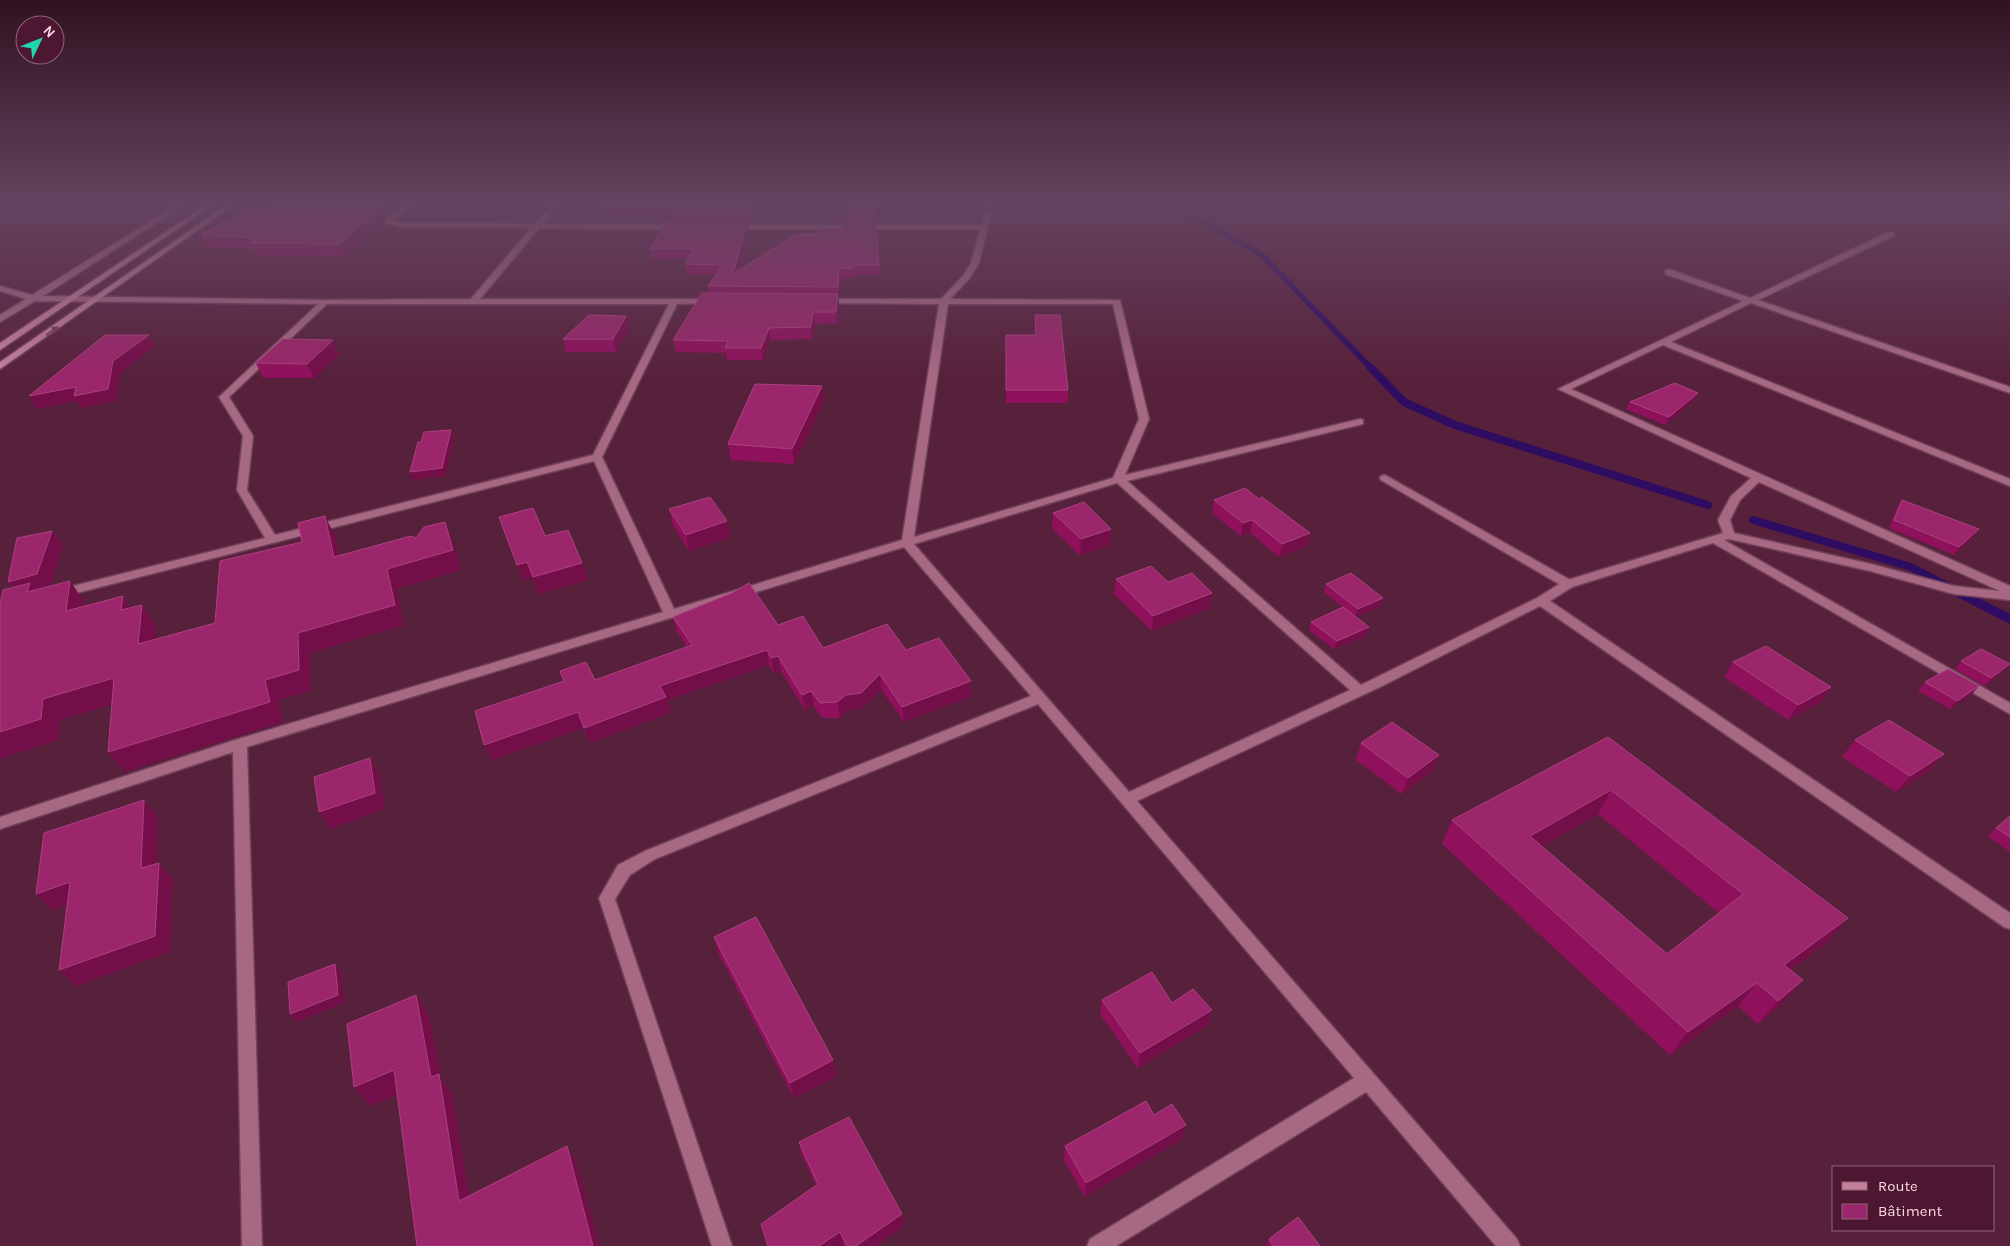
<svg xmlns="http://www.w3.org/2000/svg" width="2010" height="1246" viewBox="0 0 2010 1246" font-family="Karla,sans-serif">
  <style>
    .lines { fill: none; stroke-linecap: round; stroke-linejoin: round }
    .stream-far2 { stroke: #2e0c61; stroke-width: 5.5 }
    .stream-far1 { stroke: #2e0c61; stroke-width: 8 }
    .stream { stroke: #2e0c61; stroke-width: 9 }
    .service-casing { stroke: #714059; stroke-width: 3 }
    .minor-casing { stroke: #714059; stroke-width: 3 }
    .primary-casing { stroke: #714059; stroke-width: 3 }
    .service { fill: #a76883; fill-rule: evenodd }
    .minor { fill: #a76883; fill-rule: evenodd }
    .primary { fill: #c67f9d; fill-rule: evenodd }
    .wall { fill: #8f115c; fill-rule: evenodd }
    .shaded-wall { fill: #740e49 }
    .building { fill: #9b266b; stroke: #aa427e; fill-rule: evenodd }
    .oneway { fill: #773b57 }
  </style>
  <rect width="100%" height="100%" fill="#58213b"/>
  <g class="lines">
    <path class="stream-far2" d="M 1167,202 L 1262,255 L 1371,368"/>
    <g class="stream-far1">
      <path d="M 1370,367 L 1404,402 L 1455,425 L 1708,505"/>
      <path d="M 1753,520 L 1911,567 L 1947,586"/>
    </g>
    <path class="stream" d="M 1944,585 L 2010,619"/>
    <defs>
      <path id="service" d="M 1385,475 L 1572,581 L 1574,584 L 1568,588 L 1564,587 L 1381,480 L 1380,478 L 1381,476 Z"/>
      <path id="minor" d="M 181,202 L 189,202 L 43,296 L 325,300 L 471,299 L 531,228 L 399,227 L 386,223 L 386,219 L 408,202 L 415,202 L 394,220 L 400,223 L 535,224 L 553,202 L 560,202 L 543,224 L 682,225 L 683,227 L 679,229 L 539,228 L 480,299 L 713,299 L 717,301 L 713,303 L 677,304 L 602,457 L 674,609 L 902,540 L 939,304 L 821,303 L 817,301 L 821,299 L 941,299 L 963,276 L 971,263 L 980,229 L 732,229 L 728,227 L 729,225 L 981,225 L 988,202 L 994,202 L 979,263 L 969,279 L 950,299 L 1120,300 L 1149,419 L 1125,475 L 1360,419 L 1363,420 L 1363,424 L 1127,481 L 1361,685 L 1537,598 L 1564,581 L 1723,533 L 1718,520 L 1731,496 L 1751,478 L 1558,389 L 1743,301 L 1665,274 L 1665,270 L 1671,270 L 1750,298 L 1888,232 L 1894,232 L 1894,236 L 1758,300 L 2010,387 L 2010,393 L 1751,303 L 1671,342 L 2010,479 L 2010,486 L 1663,345 L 1571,389 L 2010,586 L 2010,600 L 1954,594 L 1870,571 L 1729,539 L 1724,540 L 2010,703 L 2010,714 L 1713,543 L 1572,587 L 1550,601 L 2010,913 L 2010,929 L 2004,927 L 1540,606 L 1380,687 L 1137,801 L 1517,1239 L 1520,1246 L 1496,1246 L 1366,1092 L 1116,1246 L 1087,1246 L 1090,1239 L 1354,1078 L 1038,704 L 655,859 L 630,875 L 615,899 L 732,1246 L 712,1246 L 599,898 L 618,865 L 645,851 L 1031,696 L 904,547 L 247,747 L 262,1246 L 242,1246 L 233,752 L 0,829 L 0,817 L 235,740 L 663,612 L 594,461 L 61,597 L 57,596 L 55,593 L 57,590 L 265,538 L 237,490 L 243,436 L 219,397 L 318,304 L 35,301 L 0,322 L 0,315 L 26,299 L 0,291 L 0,286 L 32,295 ZM 327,304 L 669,304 L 593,455 L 275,535 L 247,490 L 253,436 L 229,397 ZM 948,304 L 1113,304 L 1139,419 L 1113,478 L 914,537 ZM 1759,482 L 2000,591 L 1954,586 L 1871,564 L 1734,533 L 1730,520 L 1740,500 ZM 1117,483 L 1350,690 L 1129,792 L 914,544 Z"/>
      <g id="primary">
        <path d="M 210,202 L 217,202 L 0,350 L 0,343 Z"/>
        <path d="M 231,202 L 238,202 L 0,369 L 0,362 Z"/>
      </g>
    </defs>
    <use href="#service" class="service-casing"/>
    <use href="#minor" class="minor-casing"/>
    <use href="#primary" class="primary-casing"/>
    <use href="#service" class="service"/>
    <use href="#minor" class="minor"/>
    <use href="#primary" class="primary"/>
  </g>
  <g class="wall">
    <path d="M 280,202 L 403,202 L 345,256 L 256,255 L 253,249 L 207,247 L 201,235 L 267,211 Z"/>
    <path d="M 599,202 L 756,202 L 756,205 L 751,223 L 748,223 L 749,231 L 739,271 L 819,234 L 842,229 L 847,221 L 847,217 L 852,202 L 878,202 L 873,223 L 871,223 L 871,225 L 876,225 L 880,275 L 854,275 L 854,278 L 840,279 L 839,297 L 838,297 L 839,305 L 838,323 L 815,324 L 812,339 L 770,340 L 763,360 L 727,360 L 726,353 L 676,352 L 673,340 L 709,293 L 708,286 L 716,275 L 687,274 L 685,264 L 688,259 L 652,259 L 650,249 L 673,221 L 671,213 L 601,213 L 598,203 Z"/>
    <path d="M 1035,315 L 1068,390 L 1068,403 L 1006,403 L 1006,335 L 1035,335 Z"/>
    <path d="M 626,316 L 629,329 L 616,352 L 566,352 L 563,339 Z"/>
    <path d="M 339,354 L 314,378 L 263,378 L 256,363 Z"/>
    <path d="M 1698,393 L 1694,400 L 1665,425 L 1626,409 L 1630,402 Z"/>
    <path d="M 824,401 L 794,464 L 731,460 L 728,444 Z"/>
    <path d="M 1259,499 L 1310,533 L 1307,546 L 1279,557 L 1250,533 L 1241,536 L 1212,513 L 1214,500 Z"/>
    <path d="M 1902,500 L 1973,537 L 1954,555 L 1889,528 L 1897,508 Z"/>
    <path d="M 669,509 L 730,537 L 689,551 L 673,525 Z"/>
    <path d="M 1053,513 L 1111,529 L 1110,545 L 1080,555 L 1052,529 Z"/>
    <path d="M 1116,579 L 1168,582 L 1210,608 L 1152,631 L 1114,594 Z"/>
    <path d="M 1326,584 L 1381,606 L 1355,617 L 1324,592 Z"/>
    <path d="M 673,617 L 778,625 L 823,648 L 906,650 L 972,696 L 904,722 L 881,689 L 863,708 L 848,710 L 840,718 L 822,718 L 814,706 L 805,710 L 781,671 L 774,673 L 769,665 L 667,700 L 671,712 L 590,743 L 583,728 L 492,760 L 563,681 L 560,671 L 595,680 L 687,647 L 677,632 Z"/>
    <path d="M 1311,622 L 1369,627 L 1366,636 L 1334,649 L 1309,630 Z"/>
    <path d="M 1961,661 L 2003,672 L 1984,686 L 1955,669 Z"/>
    <path d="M 1733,662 L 1831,687 L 1821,702 L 1788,720 L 1724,677 Z"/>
    <path d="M 1925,682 L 1972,694 L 1950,709 L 1918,691 Z"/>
    <path d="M 1608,737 L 1828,942 L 1790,969 L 1803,980 L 1782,1003 L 1758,1024 L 1738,1006 L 1670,1055 L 1442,844 L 1452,820 ZM 1598,814 L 1719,913 L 1667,954 L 1542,846 Z"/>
    <path d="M 1855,740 L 1944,754 L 1930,770 L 1896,792 L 1842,757 Z"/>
    <path d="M 1361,743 L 1439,755 L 1432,771 L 1402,794 L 1356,760 Z"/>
    <path d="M 2010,816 L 2010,852 L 1988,836 L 1996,828 Z"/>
    <path d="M 714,937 L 837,1076 L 794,1098 L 719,954 Z"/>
    <path d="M 1102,1000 L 1172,1003 L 1208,1025 L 1138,1068 L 1100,1014 Z"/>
    <path d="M 1154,1115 L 1182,1139 L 1085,1197 L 1064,1160 L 1065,1146 Z"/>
    <path d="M 799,1142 L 902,1214 L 904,1226 L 876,1246 L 844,1246 L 843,1244 L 840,1246 L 768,1246 L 816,1185 L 802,1155 Z"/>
    <path d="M 1269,1239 L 1320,1246 L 1266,1246 Z"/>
  </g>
  <g class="shaded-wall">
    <path d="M 386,202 L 403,202 L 345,256 L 340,244 Z"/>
    <path d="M 753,202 L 756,202 L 756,205 L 751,223 L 750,213 Z"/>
    <path d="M 877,202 L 878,202 L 873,223 L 873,217 Z"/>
    <path d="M 748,221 L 749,231 L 735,285 L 733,274 Z"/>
    <path d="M 839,269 L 840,279 L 839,297 L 838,287 Z"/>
    <path d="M 838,294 L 839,305 L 838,323 L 836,312 Z"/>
    <path d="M 813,312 L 815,324 L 812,339 L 811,327 Z"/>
    <path d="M 626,316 L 629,329 L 616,352 L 613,339 Z"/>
    <path d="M 769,328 L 770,340 L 763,360 L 761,348 Z"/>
    <path d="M 149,335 L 155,346 L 120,373 L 116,401 L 81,408 L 77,401 L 37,409 L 29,396 L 113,361 Z"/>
    <path d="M 333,340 L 339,354 L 314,378 L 307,364 Z"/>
    <path d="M 822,386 L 824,401 L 794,464 L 792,449 Z"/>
    <path d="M 1698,393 L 1694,400 L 1665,425 L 1669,417 Z"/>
    <path d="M 451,430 L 454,437 L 445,476 L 413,480 L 410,472 Z"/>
    <path d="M 325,516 L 335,536 L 344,577 L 334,557 Z"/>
    <path d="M 1252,520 L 1250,533 L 1241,536 L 1243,523 Z"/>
    <path d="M 727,521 L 730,537 L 689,551 L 686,535 Z"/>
    <path d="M 445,522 L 453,541 L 462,570 L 396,589 L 404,625 L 310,653 L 311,691 L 278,700 L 283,722 L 125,772 L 108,752 L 298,633 L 387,569 Z"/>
    <path d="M 1111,529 L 1110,545 L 1080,555 L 1081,539 Z"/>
    <path d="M 1979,529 L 1973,537 L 1954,555 L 1959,547 Z"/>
    <path d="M 52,531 L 63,546 L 49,591 L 21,598 L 8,582 Z"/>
    <path d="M 1310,533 L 1307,546 L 1279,557 L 1282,544 Z"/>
    <path d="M 527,562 L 582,563 L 588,580 L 539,594 L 533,578 L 523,581 L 517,565 Z"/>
    <path d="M 70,581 L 84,601 L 81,631 L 66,611 Z"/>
    <path d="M 1212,593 L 1210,608 L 1152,631 L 1153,616 Z"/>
    <path d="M 123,596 L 136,617 L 121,610 Z"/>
    <path d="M 1383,598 L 1381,606 L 1355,617 L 1358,609 Z"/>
    <path d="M 142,605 L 156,625 L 153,665 L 138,644 Z"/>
    <path d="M 1369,627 L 1366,636 L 1334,649 L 1337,641 Z"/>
    <path d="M 767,650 L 769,665 L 667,700 L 671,712 L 590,743 L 584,728 L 660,686 Z"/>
    <path d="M 778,656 L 781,671 L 774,673 L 771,658 Z"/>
    <path d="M 2010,664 L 2003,672 L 1984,686 L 1991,678 Z"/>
    <path d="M 880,674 L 881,689 L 863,708 L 848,710 L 840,718 L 837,702 L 846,695 Z"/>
    <path d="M 114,678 L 130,699 L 60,720 L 58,740 L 0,759 L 0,732 L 43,699 Z"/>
    <path d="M 971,681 L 972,696 L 904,722 L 902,707 Z"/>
    <path d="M 1979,686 L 1972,694 L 1950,709 L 1957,701 Z"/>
    <path d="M 1831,687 L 1821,702 L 1788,720 L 1798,705 Z"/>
    <path d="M 811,691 L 814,706 L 805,710 L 802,695 Z"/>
    <path d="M 578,712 L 583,728 L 492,760 L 484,745 Z"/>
    <path d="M 1944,754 L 1930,770 L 1896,792 L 1910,776 Z"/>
    <path d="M 1439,755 L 1432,771 L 1402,794 L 1408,778 Z"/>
    <path d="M 370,758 L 380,775 L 385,809 L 330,829 L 319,812 Z"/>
    <path d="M 1611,790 L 1598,814 L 1518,860 L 1530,836 Z"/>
    <path d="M 144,800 L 158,817 L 156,885 L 141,868 Z"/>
    <path d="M 159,863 L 173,879 L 170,952 L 76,986 L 59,970 Z"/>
    <path d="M 70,882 L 85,899 L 52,910 L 36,894 Z"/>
    <path d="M 1848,918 L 1828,942 L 1764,988 L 1784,965 Z"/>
    <path d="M 335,964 L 341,972 L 344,1003 L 296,1022 L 290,1014 Z"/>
    <path d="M 1803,980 L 1782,1003 L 1758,1024 L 1778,1001 Z"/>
    <path d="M 1757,983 L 1738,1006 L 1670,1055 L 1688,1032 Z"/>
    <path d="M 416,995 L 429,1015 L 441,1078 L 452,1093 L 473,1218 L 459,1201 L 431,1077 Z"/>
    <path d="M 1212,1010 L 1208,1025 L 1138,1068 L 1140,1053 Z"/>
    <path d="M 833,1060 L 837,1076 L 794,1098 L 790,1083 Z"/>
    <path d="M 394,1070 L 409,1089 L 370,1106 L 354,1087 Z"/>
    <path d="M 1186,1125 L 1182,1139 L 1085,1197 L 1086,1183 Z"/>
    <path d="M 567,1146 L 577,1164 L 600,1246 L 593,1246 Z"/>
    <path d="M 902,1214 L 904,1226 L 876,1246 L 856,1246 Z"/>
    <path d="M 840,1232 L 843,1244 L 840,1246 L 819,1246 Z"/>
  </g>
  <g class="building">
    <path d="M 280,202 L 386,202 L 340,244 L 250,243 L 258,238 L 201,235 L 245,210 L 267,211 Z"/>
    <path d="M 599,202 L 753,202 L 750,213 L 671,213 L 677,203 L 598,203 Z"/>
    <path d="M 852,202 L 877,202 L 873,217 L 847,217 Z"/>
    <path d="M 667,221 L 748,221 L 733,274 L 796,234 L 819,234 L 821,228 L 842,229 L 844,221 L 871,221 L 870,225 L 876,225 L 879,265 L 854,265 L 853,268 L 839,269 L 838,287 L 708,286 L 723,265 L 685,264 L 694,249 L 650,249 Z"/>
    <path d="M 702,293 L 838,294 L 836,312 L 813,312 L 811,327 L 769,328 L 761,348 L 725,348 L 728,341 L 673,340 Z"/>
    <path d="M 589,315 L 626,316 L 613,339 L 563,339 Z"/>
    <path d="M 1035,315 L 1060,315 L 1068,390 L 1006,390 L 1006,335 L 1036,335 Z"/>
    <path d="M 105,335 L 149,335 L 113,361 L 108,389 L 74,396 L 76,387 L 29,396 Z"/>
    <path d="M 283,339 L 333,340 L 307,364 L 256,363 Z"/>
    <path d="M 1675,383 L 1698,393 L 1669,417 L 1630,402 Z"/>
    <path d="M 755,384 L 822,386 L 792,449 L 728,444 Z"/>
    <path d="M 451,430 L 442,468 L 410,472 L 418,442 L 421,442 L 424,432 Z"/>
    <path d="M 1245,488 L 1259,499 L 1262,497 L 1310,533 L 1282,544 L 1252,520 L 1243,523 L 1214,500 Z"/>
    <path d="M 710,497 L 727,521 L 686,535 L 669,509 Z"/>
    <path d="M 1902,500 L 1979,529 L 1959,547 L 1894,520 Z"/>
    <path d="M 1084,502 L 1111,529 L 1081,539 L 1053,513 Z"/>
    <path d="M 533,508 L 545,536 L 568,530 L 582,563 L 533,577 L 527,562 L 517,565 L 499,517 Z"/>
    <path d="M 325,516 L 334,557 L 411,536 L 416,538 L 424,527 L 445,522 L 453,550 L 387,569 L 395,605 L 298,633 L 299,670 L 265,680 L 270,702 L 108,752 L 114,678 L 43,699 L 41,719 L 0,732 L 0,603 L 3,590 L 30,583 L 27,592 L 70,581 L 66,611 L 123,596 L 121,610 L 142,605 L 138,644 L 215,623 L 220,561 L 302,542 L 298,523 Z"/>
    <path d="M 52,531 L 37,574 L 8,582 L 17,538 Z"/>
    <path d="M 1151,566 L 1168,582 L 1192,573 L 1212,593 L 1153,616 L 1116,579 Z"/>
    <path d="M 1351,573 L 1383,598 L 1358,609 L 1326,584 Z"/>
    <path d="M 749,583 L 778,625 L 803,616 L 823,648 L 887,624 L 906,650 L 939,638 L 971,681 L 902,707 L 880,674 L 861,693 L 846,695 L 837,702 L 820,703 L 811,691 L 802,695 L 778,656 L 771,658 L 767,650 L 660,686 L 666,697 L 584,728 L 578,712 L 484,745 L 475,711 L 564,681 L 560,671 L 586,662 L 595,680 L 692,645 L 673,617 L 732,593 Z"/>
    <path d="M 1343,607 L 1369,627 L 1337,641 L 1311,622 Z"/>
    <path d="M 1766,646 L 1831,687 L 1798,705 L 1733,662 Z"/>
    <path d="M 1981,649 L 2010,664 L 1991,678 L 1961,661 Z"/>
    <path d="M 1948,669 L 1979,686 L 1957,701 L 1925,682 Z"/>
    <path d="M 1889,720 L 1944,754 L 1910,776 L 1855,740 Z"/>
    <path d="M 1392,722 L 1439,755 L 1408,778 L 1361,743 Z"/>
    <path d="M 1608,737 L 1848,918 L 1784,965 L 1803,980 L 1778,1001 L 1757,983 L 1688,1032 L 1452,820 ZM 1611,790 L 1743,894 L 1667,954 L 1530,836 Z"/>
    <path d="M 370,758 L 375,793 L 319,812 L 314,777 Z"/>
    <path d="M 144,800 L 141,868 L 159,863 L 155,936 L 59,970 L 70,882 L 36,894 L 44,833 Z"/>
    <path d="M 2010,816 L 2010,837 L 1996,828 Z"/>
    <path d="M 756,917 L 833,1060 L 790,1083 L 714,937 Z"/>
    <path d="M 335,964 L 338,995 L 290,1014 L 288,982 Z"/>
    <path d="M 1152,972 L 1172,1003 L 1193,989 L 1212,1010 L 1140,1053 L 1102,1000 Z"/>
    <path d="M 416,995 L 431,1077 L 439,1074 L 459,1201 L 567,1146 L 593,1246 L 417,1246 L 394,1070 L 354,1087 L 347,1024 Z"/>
    <path d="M 1146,1101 L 1154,1115 L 1172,1104 L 1186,1125 L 1086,1183 L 1065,1146 Z"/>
    <path d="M 849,1117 L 902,1214 L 856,1246 L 847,1246 L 840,1232 L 819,1246 L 768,1246 L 761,1224 L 818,1184 L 799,1142 Z"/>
    <path d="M 1298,1217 L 1320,1246 L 1273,1246 L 1269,1239 Z"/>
  </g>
  <defs><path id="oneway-solid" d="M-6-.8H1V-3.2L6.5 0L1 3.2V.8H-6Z" transform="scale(1.25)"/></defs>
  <use class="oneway" href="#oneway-solid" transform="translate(52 331) rotate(-35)"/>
  <linearGradient id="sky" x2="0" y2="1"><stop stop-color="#301220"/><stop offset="0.54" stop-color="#644360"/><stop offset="1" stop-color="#644360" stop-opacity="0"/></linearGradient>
  <rect width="2010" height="376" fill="url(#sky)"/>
  <rect x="1832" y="1166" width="162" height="65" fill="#4d1631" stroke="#936479"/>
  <rect x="1842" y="1182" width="25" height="8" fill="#c67f9d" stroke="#936479"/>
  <text x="1878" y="1191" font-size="15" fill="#fcd8e6">Route</text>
  <rect x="1842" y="1204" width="25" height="15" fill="#9b266b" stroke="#936479"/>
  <text x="1878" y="1216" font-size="15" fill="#fcd8e6">Bâtiment</text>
  <g transform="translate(40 40) rotate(47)"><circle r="24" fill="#4d1631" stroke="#936479"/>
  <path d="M0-4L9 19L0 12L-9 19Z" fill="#23d5af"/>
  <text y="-8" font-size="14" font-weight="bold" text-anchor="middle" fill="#fcd8e6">N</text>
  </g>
</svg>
